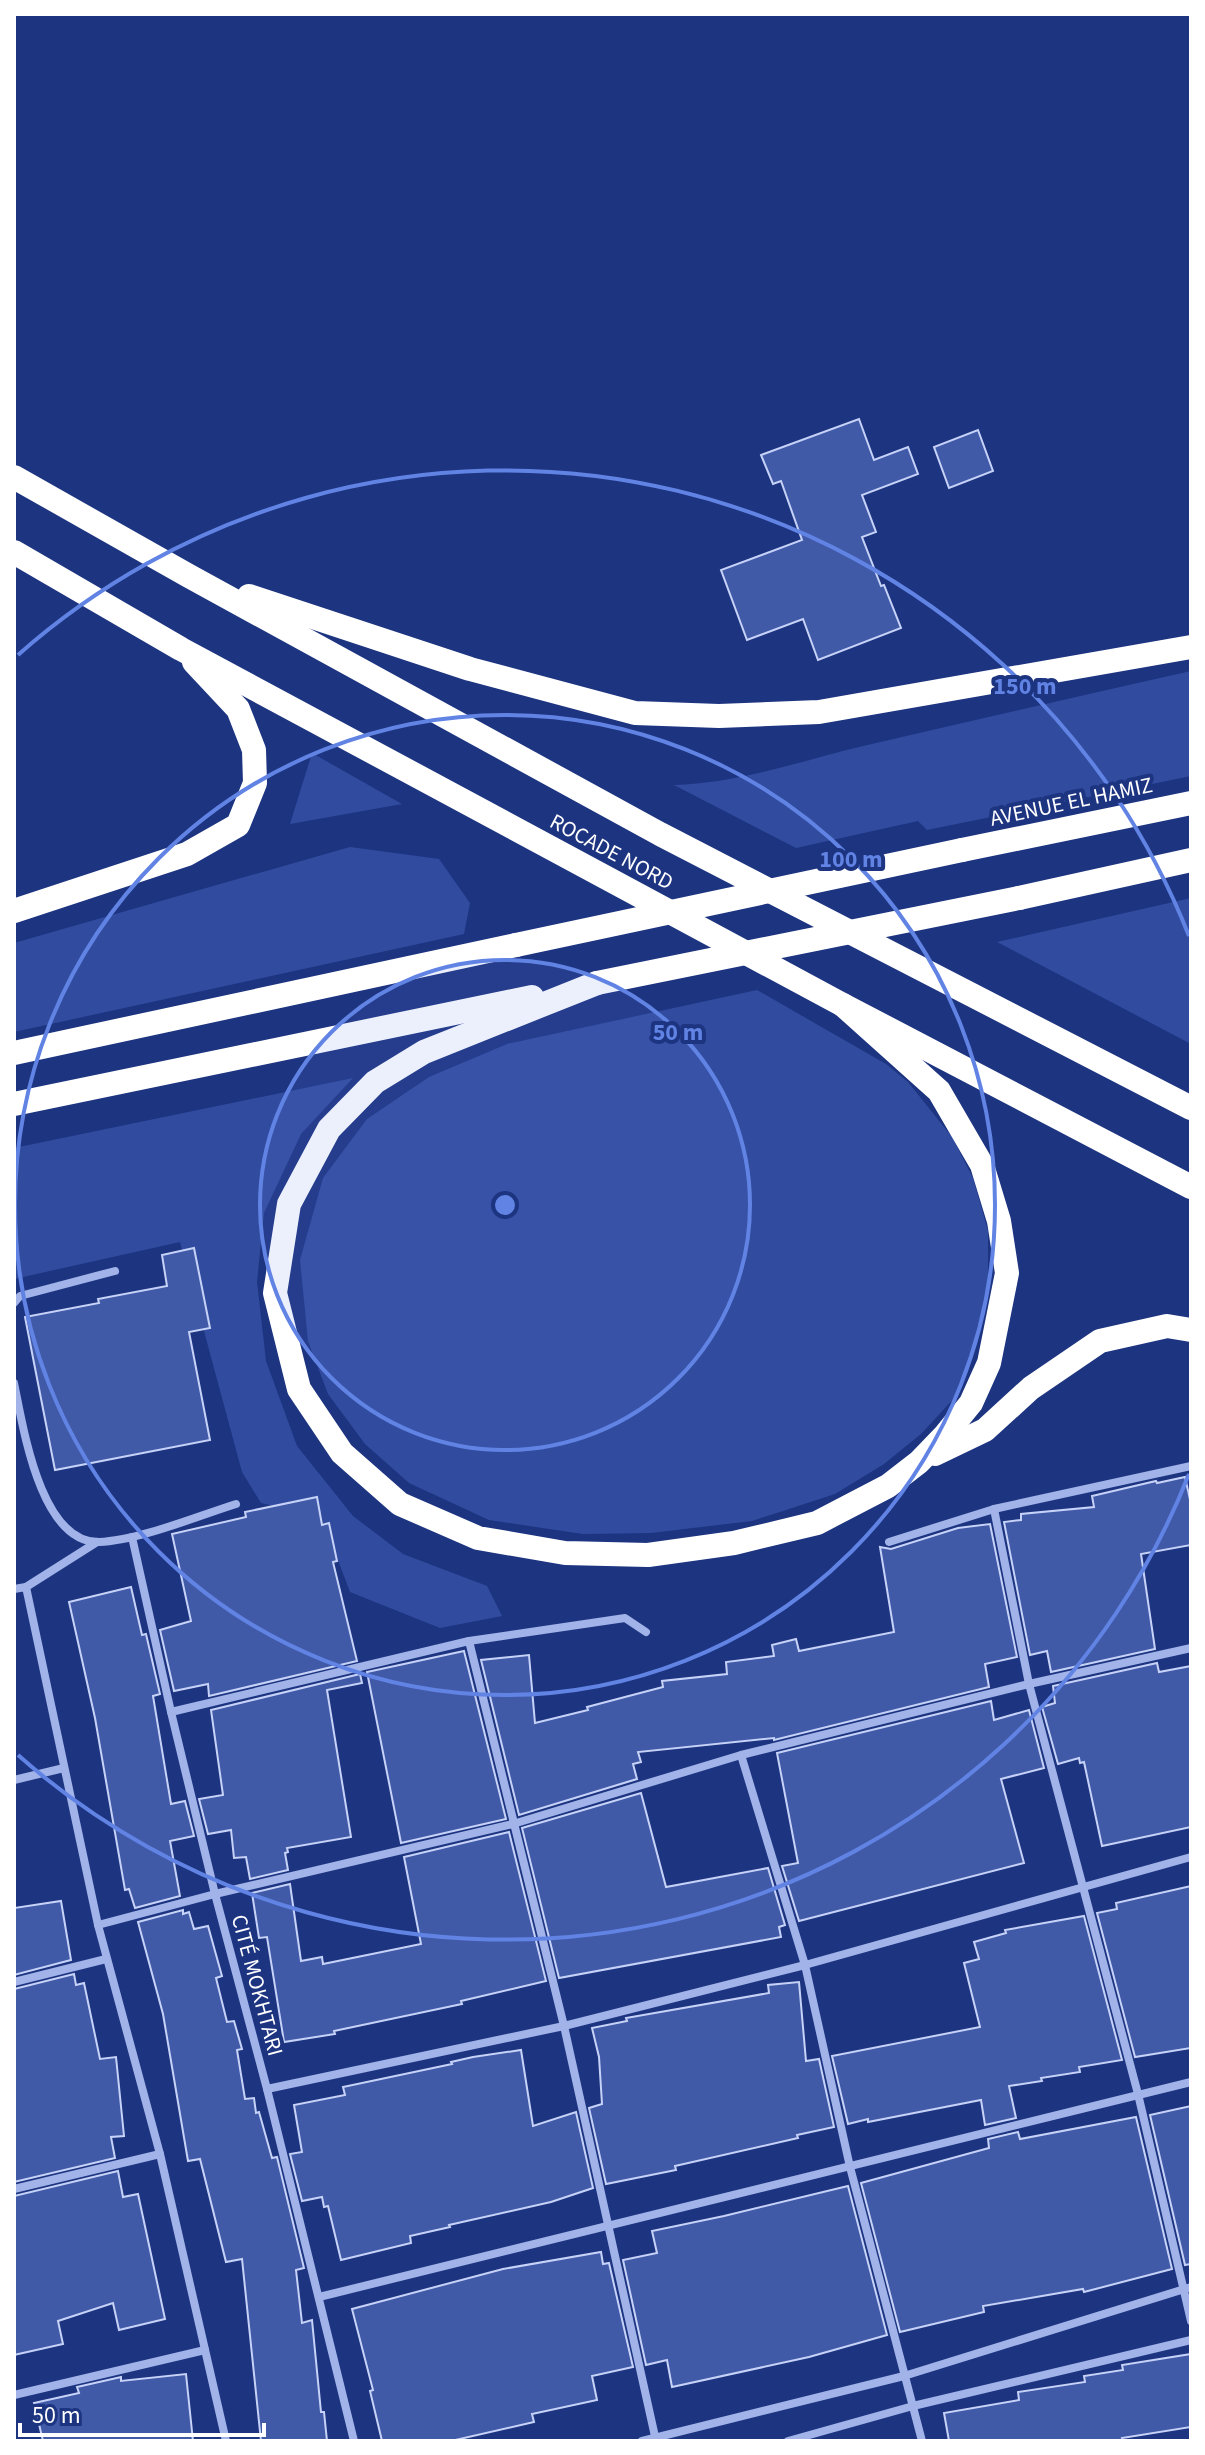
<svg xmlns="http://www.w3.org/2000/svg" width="1205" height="2455" viewBox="0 0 1205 2455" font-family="'Source Sans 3',sans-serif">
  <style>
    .green { fill: #314c9f }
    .building { fill: #415aa8; stroke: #c6d2f7; stroke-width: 2 }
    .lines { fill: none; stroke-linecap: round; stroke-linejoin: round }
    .street { stroke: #a1b3e9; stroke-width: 8 }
    .highway { stroke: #fff; stroke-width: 24 }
    .highway-bridge { stroke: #fff; stroke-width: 24 }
    .ring { fill: none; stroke: #6183e4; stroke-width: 4 }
    .labels { text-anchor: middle; stroke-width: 8; stroke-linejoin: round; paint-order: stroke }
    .street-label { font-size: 22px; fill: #fff; stroke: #1d3480 }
    .centre { fill: #6183e4; stroke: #1d3480; stroke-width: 4 }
    .ring-label { font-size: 24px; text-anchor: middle; font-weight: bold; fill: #6183e4; stroke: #1d3480; stroke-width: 8; stroke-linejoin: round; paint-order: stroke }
  </style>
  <rect width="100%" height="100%" fill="#1d3480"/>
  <g class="green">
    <path d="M 1191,671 L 1191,776 L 927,830 L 918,821 L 796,848 L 674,785 C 738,783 798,762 859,747 C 970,721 1080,696 1191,671 Z"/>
    <path d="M 312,753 L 402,804 L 290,824 Z"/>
    <path d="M 350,847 L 439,859 L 470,903 L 464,934 L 14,1032 L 14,943 Z"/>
    <path d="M 1191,898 L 1191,1044 L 997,942 Z"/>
    <path d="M 757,990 L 886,1064 L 908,1082 L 952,1137 L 973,1178 L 988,1231 L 988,1290 L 974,1345 L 958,1394 L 921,1434 L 884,1464 L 835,1494 L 752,1521 L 651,1533 L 583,1534 L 489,1520 L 409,1483 L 365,1444 L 328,1394 L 308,1341 L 300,1260 L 323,1178 L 367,1119 L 429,1077 L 507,1044 Z"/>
    <path d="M 353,1078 L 301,1134 L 264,1213 L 257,1282 L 266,1361 L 297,1446 L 353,1516 L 403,1554 L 487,1586 L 502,1616 L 440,1628 L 350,1592 L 327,1531 L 294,1511 L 261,1503 L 242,1472 L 180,1242 L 14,1279 L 14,1148 Z"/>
  </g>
  <g class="building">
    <path d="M 859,419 L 874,460 L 908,447 L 918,474 L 862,495 L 876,532 L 862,537 L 881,586 L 884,585 L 901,628 L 818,660 L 803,619 L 747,640 L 721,570 L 802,540 L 781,481 L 773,484 L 761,455 Z"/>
    <path d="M 978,430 L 993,471 L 949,488 L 934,447 Z"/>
    <path d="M 194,1248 L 210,1328 L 189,1332 L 210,1440 L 55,1470 L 25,1317 L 99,1303 L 98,1299 L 167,1286 L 162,1255 Z"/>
    <path d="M 1185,1477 L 1191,1504 L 1191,1545 L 1141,1554 L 1155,1649 L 1051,1672 L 1047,1651 L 1030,1655 L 1004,1522 L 1021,1520 L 1021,1514 L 1094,1507 L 1092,1496 L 1156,1481 L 1157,1483 Z"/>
    <path d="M 317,1497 L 322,1525 L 329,1523 L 337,1561 L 333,1562 L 357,1661 L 209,1696 L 208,1684 L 174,1691 L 160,1630 L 191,1621 L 172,1534 L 246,1517 L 245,1512 Z"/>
    <path d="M 990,1524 L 1017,1657 L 985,1664 L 989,1687 L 774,1740 L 774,1738 L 638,1752 L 641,1762 L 633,1764 L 637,1779 L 519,1815 L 481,1660 L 529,1655 L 535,1723 L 588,1710 L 587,1707 L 663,1687 L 662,1681 L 727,1674 L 726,1662 L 774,1656 L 772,1645 L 796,1639 L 799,1651 L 894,1632 L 880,1547 L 891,1549 L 958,1528 Z"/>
    <path d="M 131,1587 L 142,1635 L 146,1634 L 160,1694 L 153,1696 L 171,1804 L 185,1801 L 194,1836 L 170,1841 L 180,1896 L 135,1908 L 129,1889 L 125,1890 L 95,1718 L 69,1602 Z"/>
    <path d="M 464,1651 L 506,1819 L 401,1843 L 367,1672 Z"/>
    <path d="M 1157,1663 L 1159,1672 L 1191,1666 L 1191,1827 L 1102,1846 L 1084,1762 L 1080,1763 L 1079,1758 L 1058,1764 L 1042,1707 L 1055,1703 L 1053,1686 Z"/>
    <path d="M 360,1674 L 362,1683 L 327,1690 L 351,1837 L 287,1848 L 288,1852 L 285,1853 L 288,1870 L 250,1879 L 246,1857 L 234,1858 L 231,1830 L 208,1834 L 199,1799 L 223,1795 L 211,1710 Z"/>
    <path d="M 991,1701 L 994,1720 L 1029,1710 L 1044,1768 L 1001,1779 L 1024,1863 L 799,1921 L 782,1866 L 798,1863 L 777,1753 Z"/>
    <path d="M 641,1793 L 666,1887 L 768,1868 L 785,1925 L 779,1927 L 781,1937 L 559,1978 L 522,1828 Z"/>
    <path d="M 509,1832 L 546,1981 L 461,2001 L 462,2004 L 334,2031 L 335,2034 L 284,2042 L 267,1937 L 259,1938 L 252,1893 L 290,1884 L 301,1961 L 322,1957 L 323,1964 L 421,1944 L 404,1857 Z"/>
    <path d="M 1191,1886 L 1191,2048 L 1135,2057 L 1097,1913 L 1117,1909 L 1116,1903 Z"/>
    <path d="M 61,1901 L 71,1960 L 14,1975 L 14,1908 Z"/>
    <path d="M 183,1910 L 183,1914 L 189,1912 L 194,1929 L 208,1926 L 222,1976 L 216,1978 L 227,2022 L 234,2021 L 242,2049 L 237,2050 L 245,2099 L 254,2098 L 256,2113 L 259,2112 L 272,2158 L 277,2157 L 304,2268 L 296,2270 L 302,2323 L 312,2320 L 321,2412 L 324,2412 L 327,2441 L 261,2441 L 242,2259 L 226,2262 L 200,2159 L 188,2161 L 163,2014 L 138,1922 Z"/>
    <path d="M 1084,1916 L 1122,2060 L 1079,2067 L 1080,2072 L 1041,2078 L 1042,2081 L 1009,2086 L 1016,2118 L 985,2125 L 981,2100 L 868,2122 L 868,2119 L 848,2124 L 832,2056 L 980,2027 L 964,1963 L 979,1959 L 974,1942 L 1006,1933 L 1005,1930 Z"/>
    <path d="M 74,1974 L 76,1985 L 84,1983 L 100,2059 L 116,2057 L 124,2136 L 111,2137 L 115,2158 L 14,2182 L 14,1989 Z"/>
    <path d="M 799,1982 L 806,2061 L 819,2059 L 834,2127 L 797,2135 L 798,2138 L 675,2166 L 676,2170 L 606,2184 L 589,2108 L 602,2104 L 599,2057 L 592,2028 L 627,2021 L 626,2018 L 769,1993 L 768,1985 Z"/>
    <path d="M 521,2050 L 533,2126 L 576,2112 L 593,2188 L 551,2202 L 449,2225 L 450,2227 L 410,2236 L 411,2243 L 341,2260 L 328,2206 L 324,2207 L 322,2197 L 302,2201 L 290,2154 L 302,2152 L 294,2105 L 345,2095 L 343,2087 L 452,2064 L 451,2062 L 473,2057 Z"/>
    <path d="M 1191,2106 L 1191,2264 L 1185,2265 L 1150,2115 Z"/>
    <path d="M 1136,2117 L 1172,2269 L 1084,2292 L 1083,2289 L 983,2306 L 984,2312 L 900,2332 L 861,2183 L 989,2148 L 988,2139 L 1018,2132 L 1020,2139 Z"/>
    <path d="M 118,2171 L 123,2197 L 138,2194 L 165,2319 L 119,2330 L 113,2303 L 58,2321 L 63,2344 L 14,2355 L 14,2196 Z"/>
    <path d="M 848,2186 L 887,2335 L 809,2357 L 672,2387 L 667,2360 L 646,2365 L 623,2260 L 657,2253 L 652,2231 L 724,2216 Z"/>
    <path d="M 601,2252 L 603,2264 L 609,2263 L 633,2367 L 592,2376 L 597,2400 L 532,2414 L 534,2422 L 451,2441 L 382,2441 L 370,2391 L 373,2390 L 352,2309 L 503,2269 Z"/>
    <path d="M 1191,2354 L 1191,2427 L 1122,2438 L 1123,2441 L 949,2441 L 944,2413 L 1019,2400 L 1018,2392 L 1085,2382 L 1084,2376 L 1123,2370 L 1122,2365 Z"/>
    <path d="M 186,2374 L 193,2441 L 43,2441 L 34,2403 L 79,2393 L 77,2387 L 121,2377 L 121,2381 Z"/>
  </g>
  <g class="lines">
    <g class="street">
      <path d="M 14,1303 L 20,1296 L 115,1271"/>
      <path d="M 14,1383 C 23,1426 40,1543 99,1542 C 137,1541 198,1516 236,1504"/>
      <path d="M 994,1509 L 1029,1684 L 1138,2094 L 1191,2321"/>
      <path d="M 132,1537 L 171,1712 L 215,1894 L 267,2089 L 354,2441"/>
      <path d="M 889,1542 L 994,1509 L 1191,1466"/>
      <path d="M 26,1587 L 97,1542"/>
      <path d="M 14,1589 L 26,1587 L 98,1925 L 160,2154 L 226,2441"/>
      <path d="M 469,1641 L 625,1618 L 646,1632"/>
      <path d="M 171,1712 L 469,1641 L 564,2026 L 656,2441"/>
      <path d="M 741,1755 L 805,1965 L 850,2167 L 922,2441"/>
      <path d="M 14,1780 L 64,1768"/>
      <path d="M 98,1925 L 215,1894 L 513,1824 L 741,1755 L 1029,1684 L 1191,1648"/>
      <path d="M 14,1982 L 106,1959"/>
      <path d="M 267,2089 L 564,2026 L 805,1965 L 1191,1857"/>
      <path d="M 14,2189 L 160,2154"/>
      <path d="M 319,2297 L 1191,2082"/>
      <path d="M 14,2395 L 205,2350"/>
      <path d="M 642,2441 L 904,2376 L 1191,2287"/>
      <path d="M 788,2441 L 913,2406 L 1191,2340"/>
    </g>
    <g class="highway">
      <path d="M 14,477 L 189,576 L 660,834 L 1191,1108"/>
      <path d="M 14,552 L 181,649 L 843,1005 L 1191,1187"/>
      <path d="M 249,596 L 470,669 L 635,713 L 719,716 L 819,712 L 1191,647"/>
      <path d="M 962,850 L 1191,803"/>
      <path d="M 1019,898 L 1191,860"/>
      <path d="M 14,911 L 187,854 L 238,825 L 255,783 L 254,750 L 238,709 L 194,662"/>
      <path d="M 597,983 L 424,1052 L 375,1082 L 329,1129 L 289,1204 L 275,1293 L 299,1389 L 342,1453 L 400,1504 L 478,1538 L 565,1553 L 648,1555 L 734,1543 L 817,1523 L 888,1486 L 919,1462 L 945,1435 L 971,1403 L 989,1363 L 1007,1273 L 999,1221 L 982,1165 L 939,1091 L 843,1005"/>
      <path d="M 14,1053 L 516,945"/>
      <path d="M 14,1104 L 532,997"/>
      <path d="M 935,1454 L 985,1430 L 1031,1388 L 1100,1341 L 1167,1326 L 1191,1330"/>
    </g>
    <g class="highway-bridge">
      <path d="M 516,945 L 962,850"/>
      <path d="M 597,983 L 1019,898"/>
    </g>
  </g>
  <circle cx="505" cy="1205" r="245" fill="#6183e4" fill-opacity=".12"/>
  <g class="ring">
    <circle cx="505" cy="1205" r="245"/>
    <circle cx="505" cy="1205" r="490"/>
    <path d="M1189 1474A735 735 0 0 1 18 1755M18 655A735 735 0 0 1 1189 936"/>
  </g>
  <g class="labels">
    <g class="street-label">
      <text transform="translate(1071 801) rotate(-12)" y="8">AVENUE EL HAMIZ</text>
      <text transform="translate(612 851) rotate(28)" y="8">ROCADE NORD</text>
      <text transform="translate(258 1985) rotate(75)" y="8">CITÉ MOKHTARI</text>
    </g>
  </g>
  <circle cx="505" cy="1205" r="12" class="centre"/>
  <g class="ring-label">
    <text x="1025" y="694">150 m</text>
    <text x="851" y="867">100 m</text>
    <text x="678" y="1040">50 m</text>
  </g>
  <rect width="1205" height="2455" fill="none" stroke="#ffffff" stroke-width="32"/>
  <path d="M20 2423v12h244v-12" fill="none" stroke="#ffffff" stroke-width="4"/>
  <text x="32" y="2423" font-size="24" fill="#ffffff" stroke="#1d3480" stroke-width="6" paint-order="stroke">50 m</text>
</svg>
